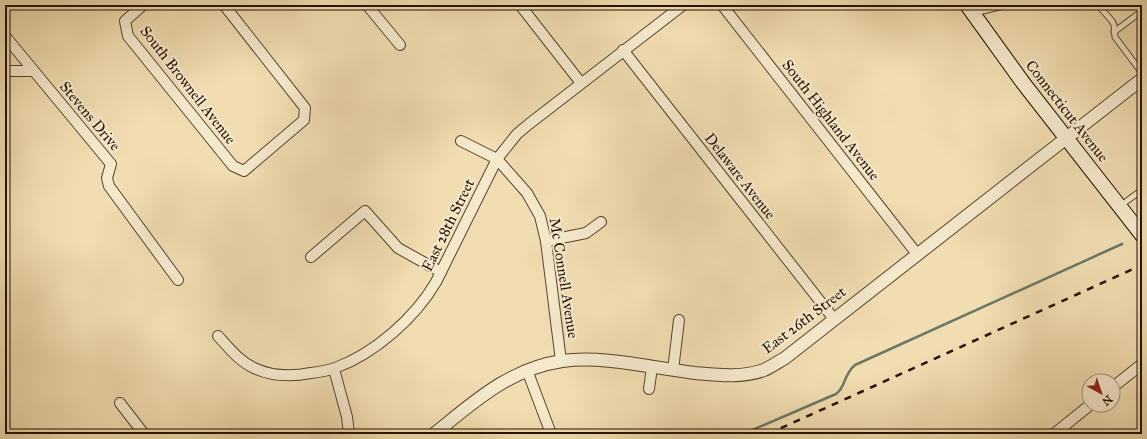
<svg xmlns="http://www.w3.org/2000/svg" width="1147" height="439" viewBox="0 0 1147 439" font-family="'IM FELL Great Primer',serif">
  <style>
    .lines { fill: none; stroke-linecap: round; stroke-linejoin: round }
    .stream { stroke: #6b7867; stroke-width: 2.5 }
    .service-casing { stroke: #57442c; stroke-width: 7 }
    .minor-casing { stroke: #57442c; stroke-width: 12 }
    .tertiary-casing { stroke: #57442c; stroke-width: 14 }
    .secondary-casing { stroke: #241100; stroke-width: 16 }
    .service { stroke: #f5e9cc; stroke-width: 5 }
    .minor { stroke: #f5e9cc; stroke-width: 10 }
    .tertiary { stroke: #f5e9cc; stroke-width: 12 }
    .secondary { stroke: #f5e9cc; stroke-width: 14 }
    .rail { stroke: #241100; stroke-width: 2.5; stroke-dasharray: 7 7; stroke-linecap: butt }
    .labels { text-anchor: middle; stroke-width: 4; stroke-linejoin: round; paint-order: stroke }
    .street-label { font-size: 15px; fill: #241100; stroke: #f5e9cc }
  </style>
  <rect width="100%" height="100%" fill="#f0ddb1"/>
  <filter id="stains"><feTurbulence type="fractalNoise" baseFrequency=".005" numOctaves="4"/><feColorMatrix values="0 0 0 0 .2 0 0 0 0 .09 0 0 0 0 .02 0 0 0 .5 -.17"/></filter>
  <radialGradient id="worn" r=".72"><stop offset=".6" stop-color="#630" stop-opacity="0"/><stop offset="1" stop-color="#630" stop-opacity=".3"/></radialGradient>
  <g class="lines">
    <path class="stream" d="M 743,434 L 836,394 C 846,387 843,375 855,365 L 1122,244"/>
    <defs>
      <g id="service">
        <path d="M 1098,5 L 1112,21 L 1114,25 L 1115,37 L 1142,73"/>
        <path d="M 974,13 L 1008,5"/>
        <path d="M 1114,32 L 1142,11"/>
        <path d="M 1120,206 L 1139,192 L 1142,192"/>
      </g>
      <g id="minor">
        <path d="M 143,5 L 125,21 L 128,36 L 233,166 L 244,171 L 304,120 L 305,108 L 224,5"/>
        <path d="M 367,5 L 400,45"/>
        <path d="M 520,5 L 581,83"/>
        <path d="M 722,5 L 917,254"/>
        <path d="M 5,36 L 111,164 L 107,178 L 109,186 L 178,280"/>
        <path d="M 623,50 L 834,319"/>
        <path d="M 5,71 L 33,71"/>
        <path d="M 461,141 L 497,159 L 527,193 L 540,216 L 546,241 L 561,361"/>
        <path d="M 546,241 L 586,233 L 601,222"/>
        <path d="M 311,257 L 365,211 L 398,248 L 441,272"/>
        <path d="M 218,336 C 229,348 239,361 254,368 C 273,377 291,377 311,373 C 319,372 327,371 335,368 C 374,354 415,318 436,282 L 497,159 L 517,134 L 529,124 L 683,5"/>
        <path d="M 334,369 L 347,417 L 349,434"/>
        <path d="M 527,370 L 550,431"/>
        <path d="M 673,370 L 679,320"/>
        <path d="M 1113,387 L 1142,364"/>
        <path d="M 649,389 L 652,367"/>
        <path d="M 120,403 L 144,434"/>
        <path d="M 1054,434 L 1090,405"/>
      </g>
      <path id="tertiary" d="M 434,434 C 474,402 509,369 562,361 C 602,355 653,368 695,373 C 718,375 741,378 764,370 C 771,367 778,362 785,358 L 1142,79"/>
      <path id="secondary" d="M 967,5 L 1024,84 L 1142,235"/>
    </defs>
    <use href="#service" class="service-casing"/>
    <use href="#minor" class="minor-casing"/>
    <use href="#tertiary" class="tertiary-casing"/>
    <use href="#secondary" class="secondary-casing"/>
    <use href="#service" class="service"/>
    <use href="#minor" class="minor"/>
    <use href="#tertiary" class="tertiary"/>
    <use href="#secondary" class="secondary"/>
    <path class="rail" d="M 768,434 L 1142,265"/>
  </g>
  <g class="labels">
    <g class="street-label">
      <text transform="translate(188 85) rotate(52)" y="5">South Brownell Avenue</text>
      <text transform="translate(1067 111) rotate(52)" y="5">Connecticut Avenue</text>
      <text transform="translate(90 116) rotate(50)" y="5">Stevens Drive</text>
      <text transform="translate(831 120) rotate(52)" y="5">South Highland Avenue</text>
      <text transform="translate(740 176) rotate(52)" y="5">Delaware Avenue</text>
      <text transform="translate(448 225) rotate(-64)" y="5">East 28th Street</text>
      <text transform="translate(564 278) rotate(81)" y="5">Mc Connell Avenue</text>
      <text transform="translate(804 320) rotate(-37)" y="5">East 26th Street</text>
    </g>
  </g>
  <rect width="1147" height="439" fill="none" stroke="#f0ddb1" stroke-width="20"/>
  <rect x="6" y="6" width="1135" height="427" fill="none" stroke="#241100" stroke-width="2"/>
  <rect x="10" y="10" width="1127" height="419" fill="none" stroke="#241100"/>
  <g transform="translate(1101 393) rotate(140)"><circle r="19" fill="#f5e9cc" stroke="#a1937a"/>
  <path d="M0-3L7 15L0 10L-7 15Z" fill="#8f2418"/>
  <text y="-6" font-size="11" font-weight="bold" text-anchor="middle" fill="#241100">N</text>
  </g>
  <rect width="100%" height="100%" filter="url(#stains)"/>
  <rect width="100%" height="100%" fill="url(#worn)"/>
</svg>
